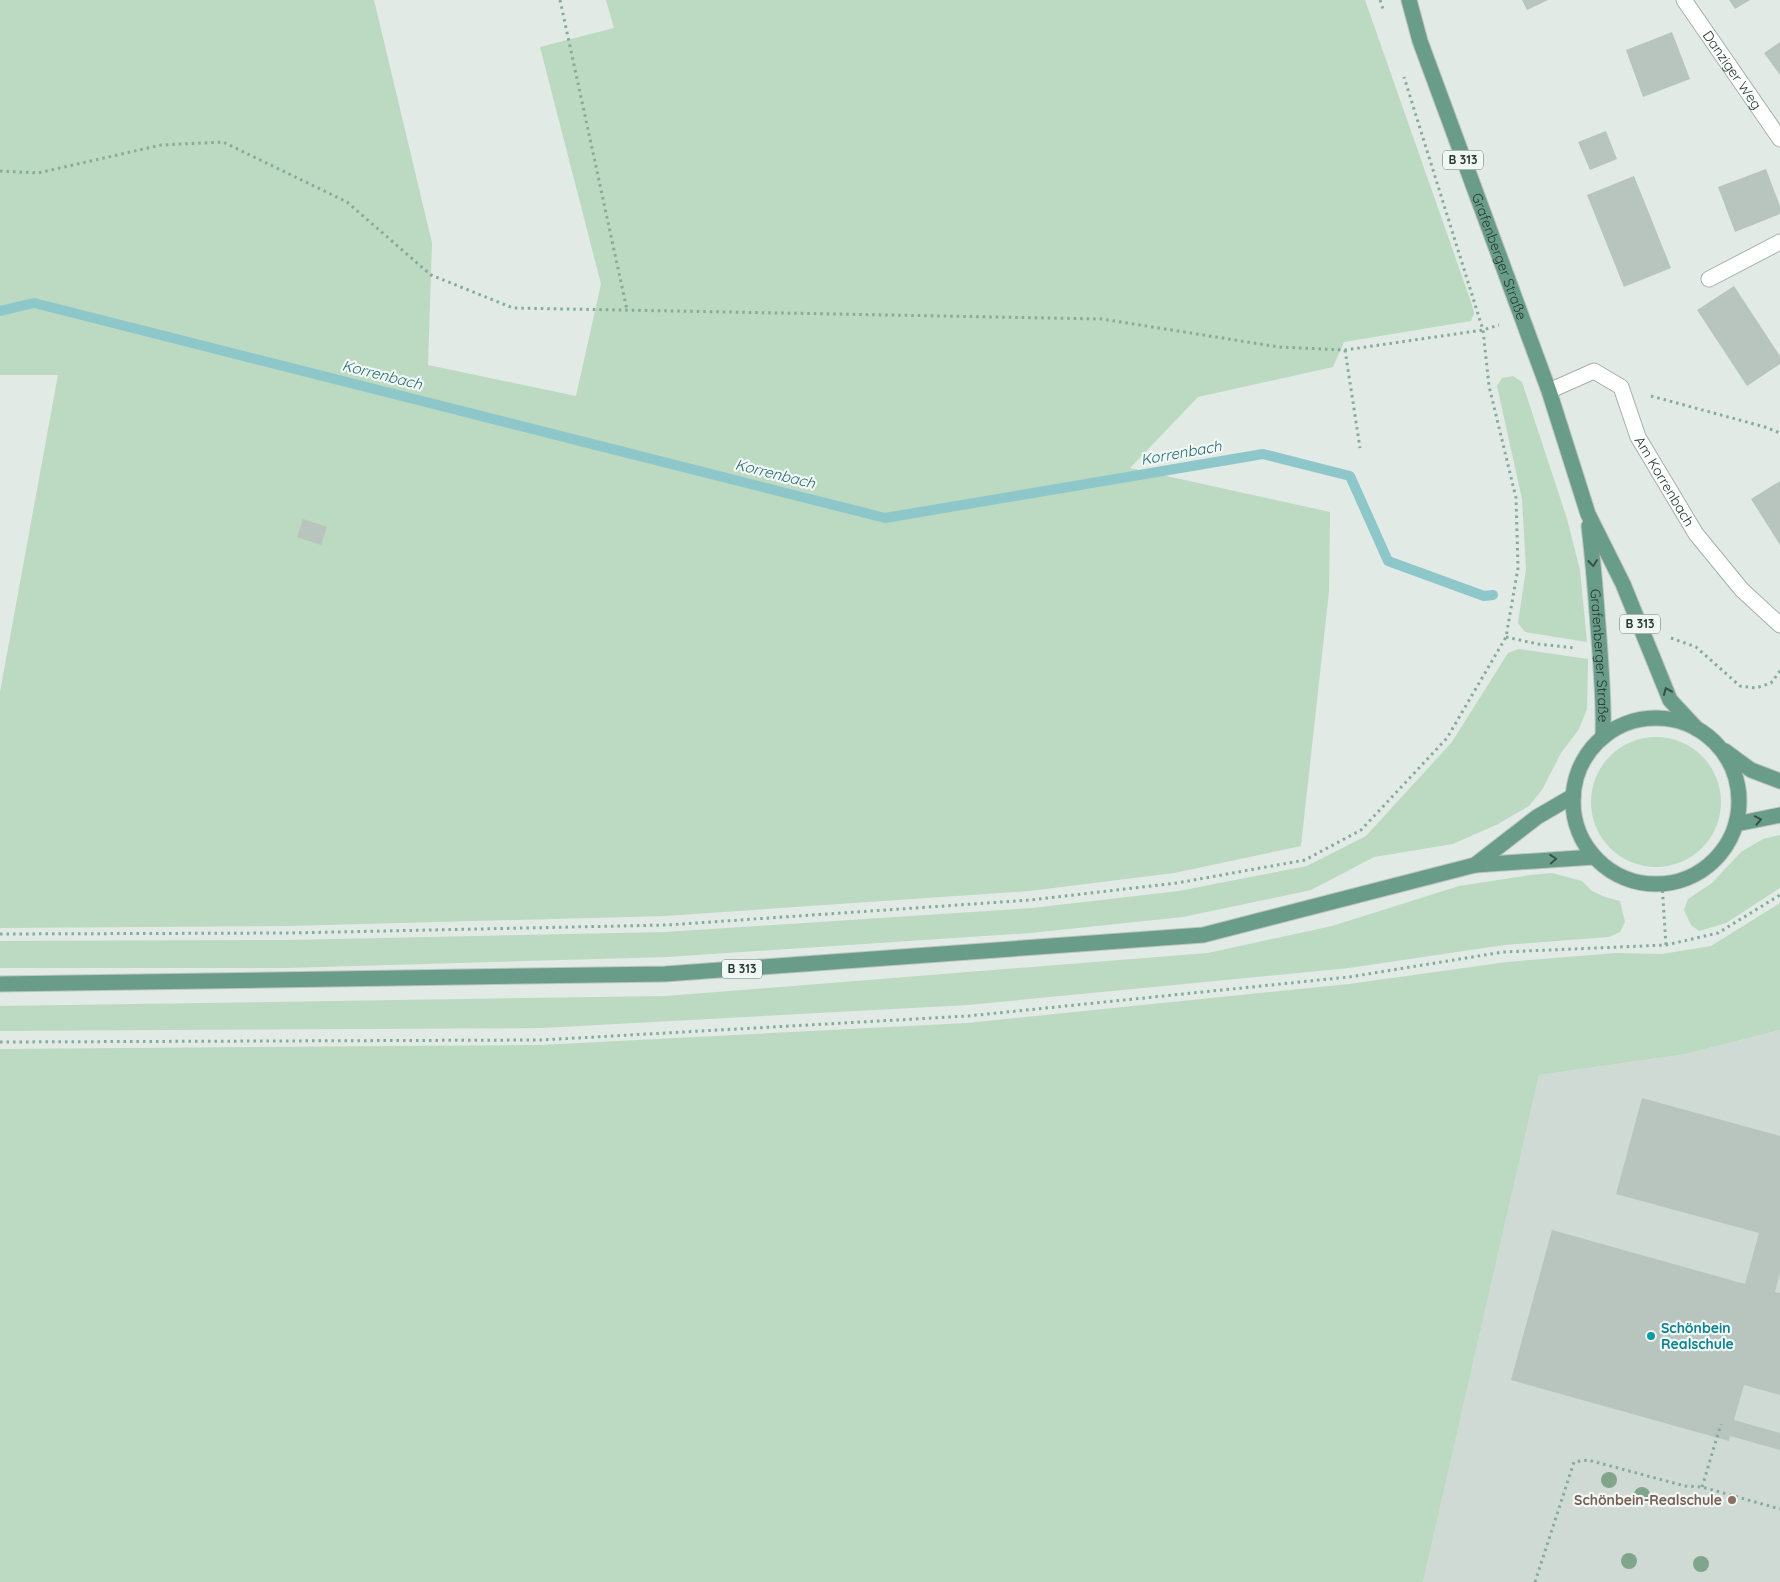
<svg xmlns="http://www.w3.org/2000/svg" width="1780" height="1582" viewBox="0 0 1780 1582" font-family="Quicksand,sans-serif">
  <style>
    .built { fill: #d0dad4 }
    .green { fill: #bcd9c1 }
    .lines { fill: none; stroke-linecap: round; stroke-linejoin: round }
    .stream { stroke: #8ec7ca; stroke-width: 10 }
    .building { fill: #b7c5be }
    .minor-casing { stroke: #a4b1ab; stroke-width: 17 }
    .major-casing { stroke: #bdc4c1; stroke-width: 17 }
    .path { stroke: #85ab9b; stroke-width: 3; stroke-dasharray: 2.5 4; stroke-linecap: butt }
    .minor { stroke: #fff; stroke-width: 15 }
    .major { stroke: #6a9c8a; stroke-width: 15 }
    .tree { fill: #80a58b }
    .oneway { stroke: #355247 }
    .culture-dot { fill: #0f9aa8; stroke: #f1f7f4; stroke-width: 2 }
    .education-dot { fill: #8d6e63; stroke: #f1f7f4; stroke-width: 2 }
    .labels { text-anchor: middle; stroke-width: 4.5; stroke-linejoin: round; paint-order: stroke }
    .shield { fill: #f1f7f4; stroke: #61726c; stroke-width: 1 }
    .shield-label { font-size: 12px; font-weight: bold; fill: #233931 }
    .street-label { font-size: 14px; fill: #233931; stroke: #f1f7f4 }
    .culture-label { font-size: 14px; font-weight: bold; fill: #0d838f; stroke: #f1f7f4; text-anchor: start }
    .education-label { font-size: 14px; font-weight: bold; fill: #785e54; stroke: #f1f7f4; text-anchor: end }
    .water-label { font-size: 15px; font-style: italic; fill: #236a6f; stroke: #f1f7f4 }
  </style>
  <rect width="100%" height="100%" fill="#e1eae5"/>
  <path class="built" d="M 1780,1030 L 1780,1582 L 1423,1582 L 1539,1075 L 1686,1054 Z"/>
  <g class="green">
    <path d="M 0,0 L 374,0 L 432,243 L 428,365 L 576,396 L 601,284 L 540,47 L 614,28 L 606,0 L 1365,0 L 1471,302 L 1474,313 L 1471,321 L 1344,342 L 1333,367 L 1198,397 L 1130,468 L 1330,512 L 1329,591 L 1301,846 L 1174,873 L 1029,891 L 665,916 L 288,926 L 0,928 L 0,692 L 58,375 L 0,375 Z"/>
    <path d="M 1513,376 L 1522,382 L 1567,519 L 1580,570 L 1587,642 L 1525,632 L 1518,623 L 1526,569 L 1522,499 L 1497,386 L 1502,378 Z"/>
    <path d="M 1519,649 L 1588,659 L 1587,709 L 1579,729 L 1561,753 L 1542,790 L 1529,806 L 1498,824 L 1453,844 L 1374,857 L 1311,890 L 1183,917 L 1030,933 L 667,957 L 286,968 L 0,968 L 0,941 L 289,940 L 666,932 L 1032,908 L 1179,891 L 1307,866 L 1366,836 L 1452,742 L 1508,653 Z"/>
    <circle cx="1656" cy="802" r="65"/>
    <path d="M 1780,835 L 1780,888 L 1726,923 L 1699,931 L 1691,925 L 1684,910 L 1688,899 L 1712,883 L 1741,852 L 1763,839 Z"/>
    <path d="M 1552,873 L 1582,881 L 1592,891 L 1605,897 L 1620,901 L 1625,922 L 1620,932 L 1609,937 L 1504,945 L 1349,968 L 968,1005 L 542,1028 L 0,1031 L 0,1006 L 666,996 L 1208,953 L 1332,926 L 1459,886 L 1531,875 Z"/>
    <path d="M 1780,903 L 1780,1030 L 1686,1054 L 1539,1075 L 1423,1582 L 0,1582 L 0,1049 L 541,1045 L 967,1023 L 1349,984 L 1507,962 L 1616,953 L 1662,954 L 1711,946 Z"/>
  </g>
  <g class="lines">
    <path class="stream" d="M 0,311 L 34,303 L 885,518 L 1263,454 L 1350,476 L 1388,561 L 1484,596 L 1493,595"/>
  </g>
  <g class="building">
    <path d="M 1522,0 L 1548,0 L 1527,10 Z"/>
    <path d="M 1729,0 L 1750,0 L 1735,9 Z"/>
    <path d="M 1672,32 L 1690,79 L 1643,97 L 1626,50 Z"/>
    <path d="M 1780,42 L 1780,75 L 1764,53 Z"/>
    <path d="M 1606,131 L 1617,159 L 1590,170 L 1578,142 Z"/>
    <path d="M 1766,169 L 1780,206 L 1780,214 L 1735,232 L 1718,187 Z"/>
    <path d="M 1634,176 L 1671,268 L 1624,287 L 1587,195 Z"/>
    <path d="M 1734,286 L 1780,356 L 1780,364 L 1747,386 L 1697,310 Z"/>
    <path d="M 1780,481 L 1780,545 L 1751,499 Z"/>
    <path d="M 303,519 L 327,527 L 321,545 L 297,537 Z"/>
    <path d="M 1642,1098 L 1780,1136 L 1780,1273 L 1775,1292 L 1780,1293 L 1780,1395 L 1744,1385 L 1734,1420 L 1780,1433 L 1780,1450 L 1730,1436 L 1729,1441 L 1511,1380 L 1552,1230 L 1745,1284 L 1759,1233 L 1616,1194 Z"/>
  </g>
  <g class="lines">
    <defs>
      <g id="minor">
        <path id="s1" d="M 1684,0 L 1780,139"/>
        <path d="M 1709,279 L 1780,242"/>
        <path id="s2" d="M 1549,391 L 1594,371 L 1621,387 L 1638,437 L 1696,534 L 1742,590 L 1780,625"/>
      </g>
      <g id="major">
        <path id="s3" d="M 1409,0 L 1420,41 L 1549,391 L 1588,514 L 1623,584 L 1670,700 L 1697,729"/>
        <path id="s4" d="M 1589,526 C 1594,568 1597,610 1600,652 C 1602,681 1604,708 1603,737"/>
        <circle cx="1656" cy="801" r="83"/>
        <path d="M 1725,751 L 1751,770 L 1780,781"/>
        <path d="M 1736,824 L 1780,815"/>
        <path d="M 1475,865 L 1537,817 L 1573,796"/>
        <path d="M 0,984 L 665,974 L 1203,935 L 1475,865 L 1594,857"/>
      </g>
    </defs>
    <use href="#minor" class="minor-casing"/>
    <use href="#major" class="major-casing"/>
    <g class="path">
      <path d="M 560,0 L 627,310"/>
      <path d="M 1380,0 L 1383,9"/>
      <path d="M 0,171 L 38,173 L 161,145 L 223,142 L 347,202 L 431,275 L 513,308 L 1102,319 L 1279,347 L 1345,350 L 1483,330 L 1499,325"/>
      <path d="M 1345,350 L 1360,448"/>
      <path d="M 1651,396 L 1765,427 L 1780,433"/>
      <path d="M 1506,637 L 1538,644 L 1576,648"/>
      <path d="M 1671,638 L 1696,647 L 1740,686 L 1756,688 L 1771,683 L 1780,671"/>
      <path d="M 1662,884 L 1666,945"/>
      <path d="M 0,934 L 289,933 L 667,925 L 1031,900 L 1177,883 L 1305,860 L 1361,830 L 1447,738 L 1506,637 L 1518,568 L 1516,498 L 1489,386 L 1483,330 L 1404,77"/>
      <path d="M 0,1042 L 541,1040 L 968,1016 L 1349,977 L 1503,952 L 1666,945 L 1718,933 L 1780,895"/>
      <path d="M 1702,1487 L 1721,1424"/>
      <path d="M 1535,1582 L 1574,1462 L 1588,1460 L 1685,1486 L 1702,1487 L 1780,1509"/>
    </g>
    <use href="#minor" class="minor"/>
    <use href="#major" class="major"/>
  </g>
  <g class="tree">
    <circle cx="1609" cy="1480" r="8"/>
    <circle cx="1642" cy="1495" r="8"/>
    <circle cx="1629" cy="1561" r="8"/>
    <circle cx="1701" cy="1564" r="8"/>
  </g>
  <defs><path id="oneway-chevron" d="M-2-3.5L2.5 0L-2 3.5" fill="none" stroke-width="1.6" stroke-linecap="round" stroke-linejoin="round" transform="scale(1.25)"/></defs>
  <g class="oneway">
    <use href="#oneway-chevron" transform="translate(1593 563) rotate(83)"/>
    <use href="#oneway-chevron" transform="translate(1667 691) rotate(-113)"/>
    <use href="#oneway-chevron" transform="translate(1758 820) rotate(-11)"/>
    <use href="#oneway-chevron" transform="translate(1553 859) rotate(-4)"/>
  </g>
  <circle class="culture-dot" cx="1651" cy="1336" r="5"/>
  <circle class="education-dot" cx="1732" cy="1500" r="5"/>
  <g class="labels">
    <g class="shield">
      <rect x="1443" y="150.5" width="40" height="19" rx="4"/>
      <rect x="1620" y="614.5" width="40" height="19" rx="4"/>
      <rect x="722" y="959.5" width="40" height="19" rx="4"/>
    </g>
    <g class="shield-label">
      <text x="1463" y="164">B 313</text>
      <text x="1640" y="628">B 313</text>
      <text x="742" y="973">B 313</text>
    </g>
    <g class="street-label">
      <text dy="5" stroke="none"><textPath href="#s1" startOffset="85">Danziger Weg</textPath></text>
      <text dy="5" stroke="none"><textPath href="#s3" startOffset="272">Grafenberger Straße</textPath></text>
      <text dy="5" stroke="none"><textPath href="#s2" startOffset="185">Am Korrenbach</textPath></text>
      <text dy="5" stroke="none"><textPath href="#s4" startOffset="130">Grafenberger Straße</textPath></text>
    </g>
    <g class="culture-label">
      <text x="1661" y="1333">Schönbein<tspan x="1661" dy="16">Realschule</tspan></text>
    </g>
    <g class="education-label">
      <text x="1722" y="1505">Schönbein-Realschule</text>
    </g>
    <g class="water-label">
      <text transform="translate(382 375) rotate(14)" y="5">Korrenbach</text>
      <text transform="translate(1181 453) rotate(-10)" y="5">Korrenbach</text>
      <text transform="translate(775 474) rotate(14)" y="5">Korrenbach</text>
    </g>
  </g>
</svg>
